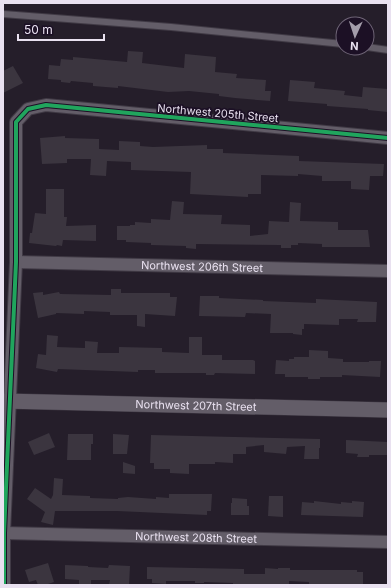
<svg xmlns="http://www.w3.org/2000/svg" width="391" height="588" viewBox="0 0 391 588" font-family="Inter,sans-serif">
  <style>
    .building { fill: #3b353f }
    .lines { fill: none; stroke-linecap: round; stroke-linejoin: round }
    .service-casing { stroke: #403a45; stroke-width: 8 }
    .minor-casing { stroke: #403a45; stroke-width: 14 }
    .tertiary-casing { stroke: #403a45; stroke-width: 16 }
    .service { stroke: #635d68; stroke-width: 6 }
    .minor { stroke: #635d68; stroke-width: 12 }
    .tertiary { stroke: #635d68; stroke-width: 15 }
    .cycleway-casing { stroke: #1c1025; stroke-width: 6 }
    .cycleway { stroke: #20a55d; stroke-width: 4 }
    .labels { text-anchor: middle; stroke-width: 3.5; stroke-linejoin: round; paint-order: stroke }
    .street-label { font-size: 11px; fill: #e9e1f0; stroke: #1c1025 }
  </style>
  <rect width="100%" height="100%" fill="#251e2a"/>
  <g class="building">
    <path d="M 128,51 L 143,52 L 142,63 L 184,68 L 185,54 L 216,57 L 215,72 L 237,74 L 236,78 L 266,80 L 265,91 L 271,91 L 270,101 L 235,98 L 219,96 L 219,94 L 189,91 L 168,92 L 118,86 L 118,88 L 93,86 L 93,83 L 71,81 L 70,83 L 61,82 L 61,80 L 48,79 L 49,65 L 60,66 L 61,59 L 73,60 L 73,57 L 127,62 Z"/>
    <path d="M 13,66 L 23,83 L 3,93 L 3,71 Z"/>
    <path d="M 290,80 L 315,82 L 314,88 L 345,91 L 344,95 L 362,97 L 363,87 L 388,89 L 388,112 L 368,110 L 368,109 L 327,106 L 327,104 L 288,101 Z"/>
    <path d="M 65,136 L 65,138 L 99,139 L 99,149 L 119,150 L 119,141 L 140,142 L 140,146 L 153,147 L 207,145 L 207,149 L 223,149 L 223,153 L 299,156 L 299,161 L 384,164 L 383,176 L 370,176 L 369,190 L 351,189 L 351,181 L 322,181 L 322,176 L 298,174 L 298,176 L 261,175 L 261,194 L 248,194 L 248,197 L 190,194 L 191,172 L 131,170 L 131,162 L 107,161 L 106,176 L 90,175 L 91,159 L 67,159 L 67,163 L 42,164 L 40,138 Z"/>
    <path d="M 46,189 L 64,189 L 64,217 L 67,217 L 66,226 L 96,225 L 96,241 L 63,240 L 62,246 L 57,245 L 56,246 L 29,243 L 30,233 L 32,233 L 35,213 L 46,214 Z"/>
    <path d="M 172,201 L 184,202 L 183,214 L 222,215 L 221,224 L 250,225 L 250,236 L 268,234 L 269,221 L 289,222 L 290,202 L 301,203 L 300,221 L 338,222 L 338,230 L 368,230 L 370,247 L 322,247 L 322,244 L 298,243 L 298,245 L 291,245 L 291,248 L 281,248 L 281,245 L 196,244 L 196,249 L 186,248 L 186,246 L 151,245 L 151,243 L 126,242 L 126,240 L 117,240 L 117,226 L 130,226 L 130,225 L 135,225 L 135,222 L 151,223 L 151,219 L 170,220 Z"/>
    <path d="M 111,289 L 121,289 L 121,293 L 170,293 L 170,297 L 177,297 L 175,316 L 145,314 L 145,327 L 137,326 L 137,315 L 110,315 L 110,312 L 84,311 L 84,314 L 56,313 L 56,314 L 38,318 L 33,293 L 43,292 L 43,295 L 59,292 L 60,294 L 111,295 Z"/>
    <path d="M 200,296 L 219,296 L 219,298 L 263,300 L 263,301 L 316,303 L 316,299 L 377,302 L 376,322 L 357,322 L 358,319 L 339,319 L 339,325 L 304,324 L 304,329 L 302,329 L 302,335 L 293,334 L 293,333 L 270,333 L 271,314 L 246,313 L 245,317 L 199,316 Z"/>
    <path d="M 47,335 L 58,336 L 57,347 L 85,348 L 85,341 L 98,342 L 97,353 L 119,353 L 119,347 L 162,348 L 162,352 L 189,353 L 189,337 L 202,337 L 202,355 L 222,355 L 222,360 L 253,360 L 255,361 L 255,374 L 215,373 L 214,375 L 206,375 L 206,373 L 155,373 L 155,370 L 138,370 L 138,372 L 58,369 L 57,372 L 36,368 L 38,354 L 46,355 Z"/>
    <path d="M 309,350 L 328,351 L 328,358 L 343,359 L 343,362 L 369,362 L 369,361 L 381,361 L 380,377 L 342,375 L 342,377 L 320,377 L 320,379 L 308,379 L 308,377 L 285,377 L 285,374 L 275,374 L 276,360 L 289,361 L 289,359 L 294,359 L 294,357 L 309,357 Z"/>
    <path d="M 49,433 L 55,447 L 34,455 L 28,442 Z"/>
    <path d="M 68,434 L 93,434 L 93,444 L 91,444 L 91,460 L 67,460 Z"/>
    <path d="M 113,434 L 129,435 L 127,454 L 113,454 Z"/>
    <path d="M 151,435 L 320,439 L 320,448 L 319,448 L 319,459 L 304,459 L 305,446 L 287,447 L 286,454 L 264,452 L 264,445 L 246,447 L 246,454 L 233,454 L 233,463 L 215,462 L 215,464 L 189,464 L 189,474 L 170,473 L 170,469 L 154,469 L 154,463 L 150,463 Z"/>
    <path d="M 346,440 L 388,442 L 388,455 L 369,455 L 369,457 L 357,457 L 358,454 L 346,453 Z"/>
    <path d="M 123,462 L 135,466 L 135,474 L 123,473 Z"/>
    <path d="M 54,478 L 63,479 L 62,495 L 90,496 L 90,498 L 118,499 L 118,498 L 128,497 L 156,499 L 156,497 L 169,498 L 169,494 L 212,494 L 211,511 L 207,511 L 207,515 L 117,511 L 55,511 L 53,525 L 41,522 L 45,512 L 27,499 L 35,488 L 51,499 L 53,495 Z"/>
    <path d="M 269,496 L 283,496 L 283,517 L 268,516 Z"/>
    <path d="M 232,498 L 247,499 L 247,506 L 249,506 L 249,515 L 231,515 L 231,503 L 232,503 Z"/>
    <path d="M 314,501 L 341,504 L 341,502 L 352,503 L 352,501 L 364,502 L 363,517 L 301,515 L 302,502 L 314,503 Z"/>
    <path d="M 48,563 L 54,582 L 45,585 L 38,585 L 36,580 L 29,582 L 25,570 Z"/>
    <path d="M 65,565 L 88,566 L 88,567 L 108,568 L 109,565 L 130,566 L 129,585 L 109,585 L 110,580 L 91,580 L 91,585 L 79,585 L 79,580 L 65,579 Z"/>
    <path d="M 147,567 L 244,569 L 244,574 L 265,574 L 265,568 L 278,569 L 278,568 L 290,568 L 290,570 L 357,570 L 357,572 L 363,572 L 363,585 L 323,584 L 323,585 L 309,585 L 309,582 L 289,581 L 289,585 L 248,585 L 233,584 L 233,583 L 204,582 L 204,583 L 195,583 L 195,581 L 166,581 L 166,584 L 152,583 L 152,579 L 147,579 Z"/>
  </g>
  <g class="lines">
    <defs>
      <g id="service">
        <path d="M 3,14 L 171,27 L 343,44"/>
        <path d="M 367,47 L 388,50"/>
      </g>
      <g id="minor">
        <path id="s1" d="M 16,262 L 388,271"/>
        <path id="s2" d="M 4,533 L 388,542"/>
        <path d="M 4,585 L 4,533 L 16,262 L 16,122 L 28,109 L 46,105 L 388,138"/>
      </g>
      <g id="tertiary">
        <path id="s3" d="M 3,401 L 388,410"/>
      </g>
    </defs>
    <use href="#service" class="service-casing"/>
    <use href="#minor" class="minor-casing"/>
    <use href="#tertiary" class="tertiary-casing"/>
    <use href="#service" class="service"/>
    <use href="#minor" class="minor"/>
    <use href="#tertiary" class="tertiary"/>
    <defs>
      <path id="cycleway" d="M 4,585 L 4,533 L 16,262 L 16,122 L 28,109 L 46,105 L 388,138"/>
    </defs>
    <use href="#cycleway" class="cycleway-casing"/>
    <use href="#cycleway" class="cycleway"/>
  </g>
  <g class="labels">
    <g class="street-label">
      <text transform="translate(218 113) rotate(5)" y="4">Northwest 205th Street</text>
      <text dy="4" stroke="none"><textPath href="#s1" startOffset="186">Northwest 206th Street</textPath></text>
      <text dy="4" stroke="none"><textPath href="#s3" startOffset="193">Northwest 207th Street</textPath></text>
      <text dy="4" stroke="none"><textPath href="#s2" startOffset="192">Northwest 208th Street</textPath></text>
    </g>
  </g>
  <rect width="391" height="588" fill="none" stroke="#e9e1f0" stroke-width="8"/>
  <g transform="translate(355 36) rotate(183)"><circle r="19" fill="#1c1025" stroke="#6e6476"/>
  <path d="M0-3L7 15L0 10L-7 15Z" fill="#a49dab"/>
  <text y="-6" font-size="11" font-weight="bold" text-anchor="middle" fill="#e9e1f0">N</text>
  </g>
  <path d="M18 34v6h86v-6" fill="none" stroke="#e9e1f0" stroke-width="2"/>
  <text x="24" y="34" font-size="12" fill="#e9e1f0" stroke="#1c1025" stroke-width="3" paint-order="stroke">50 m</text>
</svg>
